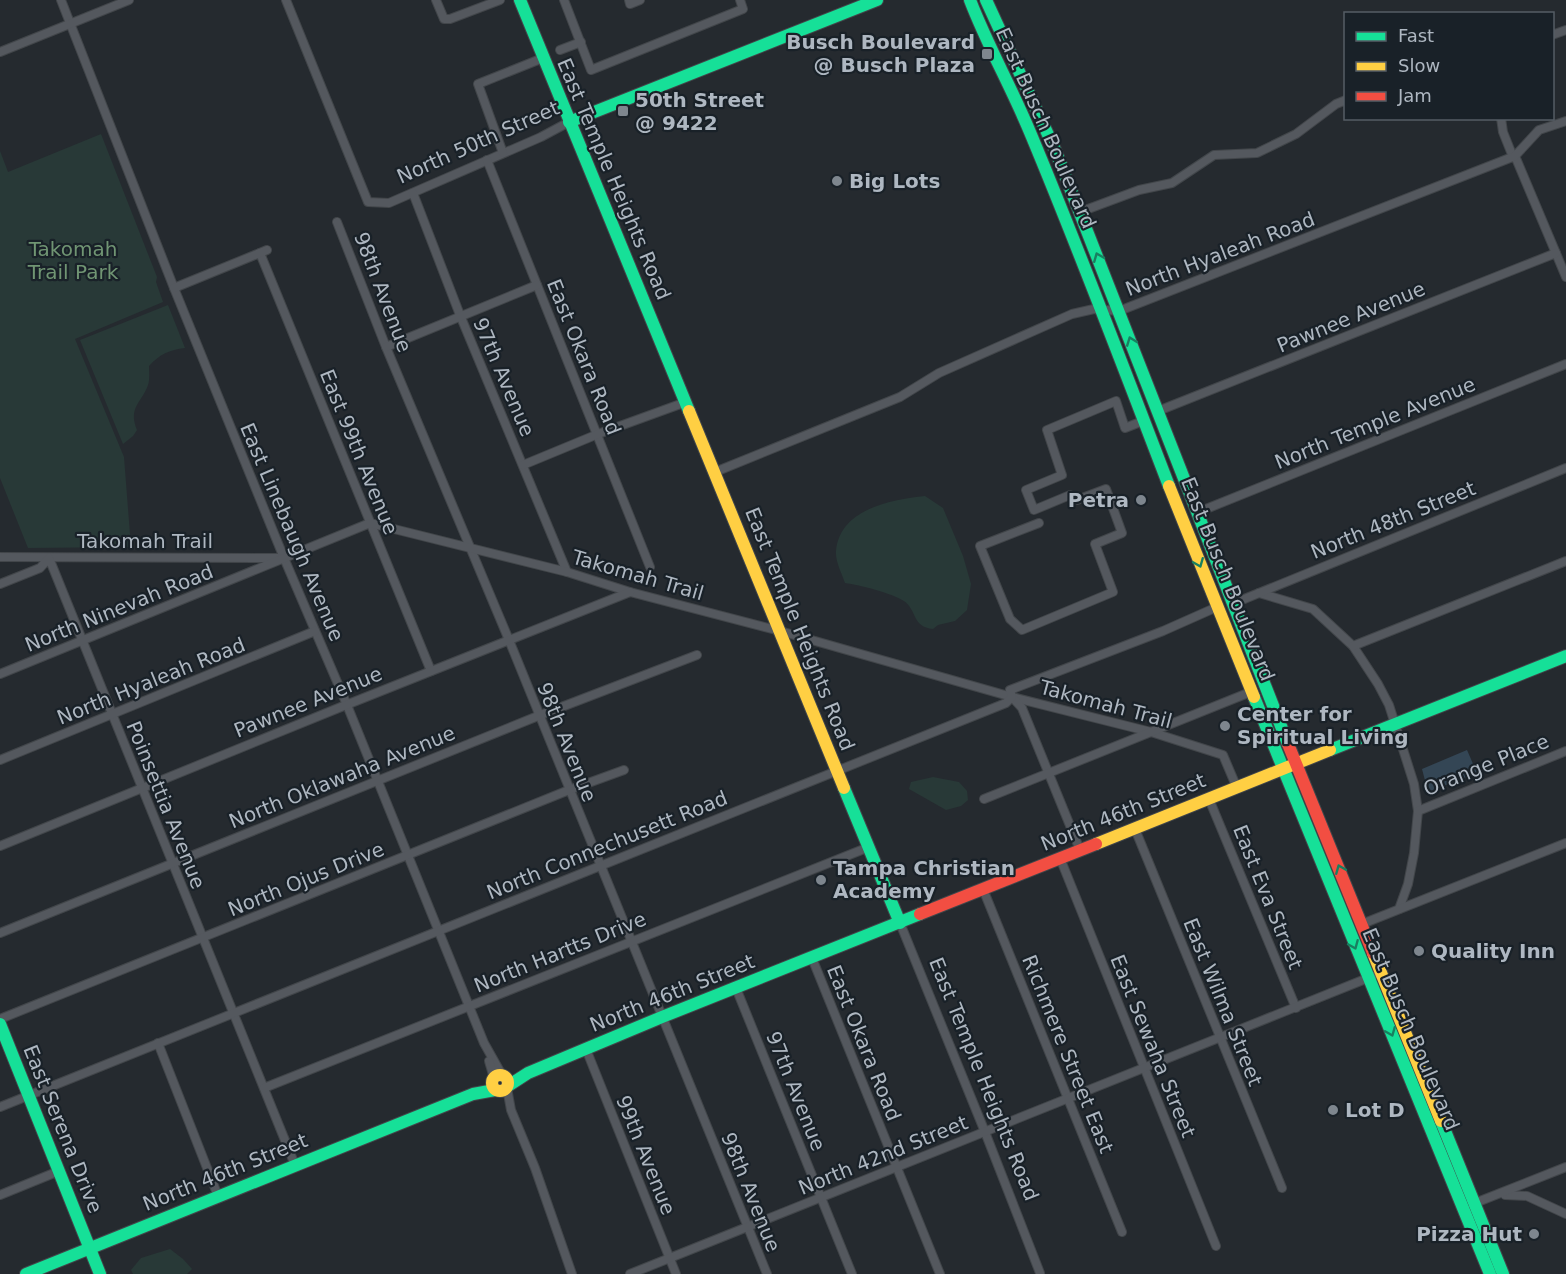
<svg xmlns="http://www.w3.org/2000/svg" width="1566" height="1274" viewBox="0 0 1566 1274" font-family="'DejaVu Sans',sans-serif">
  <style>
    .green { fill: #283937 }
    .water { fill: #344655 }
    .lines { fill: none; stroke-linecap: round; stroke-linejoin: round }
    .street-casing { stroke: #42464a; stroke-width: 10 }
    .fast-casing { stroke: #42464a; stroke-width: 14 }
    .slow-casing { stroke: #42464a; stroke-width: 14 }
    .jam-casing { stroke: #42464a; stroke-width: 14 }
    .street { stroke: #54585e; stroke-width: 8 }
    .fast { stroke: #16e098; stroke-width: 12 }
    .slow { stroke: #ffcf43; stroke-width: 12 }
    .jam { stroke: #f24e42; stroke-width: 12 }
    .oneway { stroke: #188060 }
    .poi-dot { fill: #7e868e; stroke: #192128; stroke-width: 2 }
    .labels { text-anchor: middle; stroke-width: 4.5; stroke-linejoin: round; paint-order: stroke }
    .poi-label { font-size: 20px; font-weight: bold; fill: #aeb7c1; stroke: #192128; text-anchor: start }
    .street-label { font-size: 20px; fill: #aeb7c1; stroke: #192128 }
    .park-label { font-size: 20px; fill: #709573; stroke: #192128 }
  </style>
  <rect width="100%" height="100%" fill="#252a2f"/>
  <g class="green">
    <path d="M 101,134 L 157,277 L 156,282 L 163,302 L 75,339 L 124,457 L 131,547 L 28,548 L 0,478 L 0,151 L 8,172 Z"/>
    <path d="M 168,305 L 185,348 C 169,350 160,354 149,366 C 149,371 150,380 148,385 C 141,404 128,407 137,430 L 133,436 L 123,444 L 80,340 Z"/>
    <path d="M 925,496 L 943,508 L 963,556 L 971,584 L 967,610 L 955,621 L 938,625 L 933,629 C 912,627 917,610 904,601 C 891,593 860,585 845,583 C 842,574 835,561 836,551 C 840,509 890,500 925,496 Z"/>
    <path d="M 933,777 L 959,782 L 967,791 L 968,800 L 961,806 L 946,810 L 909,789 L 911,782 Z"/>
    <path d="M 170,1249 L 183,1259 L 192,1269 L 187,1274 L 133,1274 L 131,1270 L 141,1258 Z"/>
  </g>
  <path class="water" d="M 1467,750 L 1477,773 L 1428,792 L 1422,769 Z"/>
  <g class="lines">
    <defs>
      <g id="street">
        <path d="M 61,0 L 174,288 L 284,558 L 347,705 L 484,1043 L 502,1075"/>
        <path d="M 286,0 L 368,202 L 389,203 L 541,137 L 569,122"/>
        <path d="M 436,0 L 444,19 L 450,19 L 500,0"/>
        <path d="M 564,0 L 591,70 L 743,9 L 740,0"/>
        <path d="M 629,0 L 630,4 L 640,0"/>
        <path d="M 1552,35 L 1566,30"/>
        <path d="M 560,50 L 581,42"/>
        <path d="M 0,52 L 129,0"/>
        <path d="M 1501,118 L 1503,132 L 1513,157"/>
        <path d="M 503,153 L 478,84 L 543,58"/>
        <path d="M 1515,156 L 1566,277"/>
        <path d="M 487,160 L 650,567"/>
        <path d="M 413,193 L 460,315 L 567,572"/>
        <path d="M 1080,212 L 1139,190 L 1172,183 L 1214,155 L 1257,153 L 1296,134 L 1336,104 L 1346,100"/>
        <path d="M 337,222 L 386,347 L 509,640 L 767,1274"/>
        <path d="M 260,253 L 431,671"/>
        <path d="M 174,288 L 267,250"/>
        <path d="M 386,347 L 537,285"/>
        <path d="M 1158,411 L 1556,253"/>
        <path d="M 523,465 L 598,434 L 686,402"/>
        <path d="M 715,472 L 900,397 L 939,373 L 1072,314 L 1094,309 L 1119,311 L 1515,156 L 1539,130 L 1566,121"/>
        <path d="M 1196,513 L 1566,364"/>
        <path d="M 1039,523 L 980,546 L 1010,619 L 1022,630 L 1113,592 L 1095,544 L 1122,533 L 1106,489 L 1077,500 L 1070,495 L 1034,510 L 1026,490 L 1062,475 L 1047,430 L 1116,401 L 1125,428 L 1143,421"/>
        <path d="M 0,557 L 278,558"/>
        <path d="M 0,584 L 40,568 L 49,558 L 295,1165"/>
        <path d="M 1259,593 L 1313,609 L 1353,646 L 1378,684 L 1389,705 L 1414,784 L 1418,811 L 1414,853 L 1408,884 L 1399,909"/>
        <path d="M 1232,604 L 1566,468"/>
        <path d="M 1353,646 L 1566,561"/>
        <path d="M 0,674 L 370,523 L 567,572 L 630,592 L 780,631 L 1012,697 L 1151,732 L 1223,755 L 1237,788"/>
        <path d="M 1012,697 L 1022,708 L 1080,850"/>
        <path d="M 0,760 L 315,631"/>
        <path d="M 984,799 L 1253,691"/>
        <path d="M 1209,799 L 1296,1008"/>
        <path d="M 1418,811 L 1566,751"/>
        <path d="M 1135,829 L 1282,1188"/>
        <path d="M 0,846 L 341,707 L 630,592"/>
        <path d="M 1060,858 L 1216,1246"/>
        <path d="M 983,889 L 1122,1232"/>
        <path d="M 900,923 L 985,1132 L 1040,1273"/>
        <path d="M 1362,924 L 1566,843"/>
        <path d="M 0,933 L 538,716 L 697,655"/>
        <path d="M 812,958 L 940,1274"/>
        <path d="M 736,988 L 852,1274"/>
        <path d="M 0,1019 L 569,790 L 624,770"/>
        <path d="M 158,1043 L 218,1196"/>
        <path d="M 586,1049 L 676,1274"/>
        <path d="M 489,1061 L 494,1078"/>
        <path d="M 264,1088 L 869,847"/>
        <path d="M 507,1088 L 511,1110 L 535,1168 L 572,1274"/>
        <path d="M 0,1107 L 1006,703 L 1012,697 L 1010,690 L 1163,631 L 1217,607"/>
        <path d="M 0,1195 L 59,1171"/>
        <path d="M 1505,1195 L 1527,1196 L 1566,1214"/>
        <path d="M 1475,1203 L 1566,1167"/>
        <path d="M 630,1274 L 1373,976"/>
      </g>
      <g id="fast">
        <path d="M 520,0 L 689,411"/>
        <path d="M 970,0 C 988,47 1013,90 1032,137 C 1080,252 1124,369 1169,486"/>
        <path d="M 986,0 L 1056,152 L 1288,744"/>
        <path d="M 569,122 L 877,0"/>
        <path d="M 1254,697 L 1490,1274"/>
        <path d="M 1330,750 L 1566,656"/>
        <path d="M 844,788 L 900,923"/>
        <path d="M 0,1024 L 100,1274"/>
        <path d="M 508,1086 L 528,1073 L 662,1017 L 920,914"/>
        <path d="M 1441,1121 L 1503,1274"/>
        <path d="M 26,1274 L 473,1094 L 495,1090"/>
      </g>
      <g id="slow">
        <path d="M 689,411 L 844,788"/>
        <path d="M 1169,486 L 1254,697"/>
        <path d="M 1096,844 L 1330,750"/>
        <path d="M 1373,953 L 1441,1121"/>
        <circle cx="500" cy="1083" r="8"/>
      </g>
      <g id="jam">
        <path d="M 1288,744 L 1373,953"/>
        <path d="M 920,914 L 1096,844"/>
      </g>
    </defs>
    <use href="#street" class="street-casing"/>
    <use href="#fast" class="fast-casing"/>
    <use href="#slow" class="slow-casing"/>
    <use href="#jam" class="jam-casing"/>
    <use href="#street" class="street"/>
    <use href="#fast" class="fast"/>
    <use href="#slow" class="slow"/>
    <use href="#jam" class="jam"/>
  </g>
  <defs><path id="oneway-chevron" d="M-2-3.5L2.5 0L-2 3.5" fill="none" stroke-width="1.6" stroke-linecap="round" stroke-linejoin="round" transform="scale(1.5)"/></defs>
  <g class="oneway">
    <use href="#oneway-chevron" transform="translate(1098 257) rotate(-112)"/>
    <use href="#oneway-chevron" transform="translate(1131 341) rotate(-111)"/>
    <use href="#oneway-chevron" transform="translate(1199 563) rotate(68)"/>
    <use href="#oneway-chevron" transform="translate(1340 869) rotate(-112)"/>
    <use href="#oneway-chevron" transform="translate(1354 945) rotate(67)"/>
    <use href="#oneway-chevron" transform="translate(1391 1032) rotate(68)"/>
  </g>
  <g class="poi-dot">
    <rect x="981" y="48" width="12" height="12" rx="3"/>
    <rect x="617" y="105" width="12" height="12" rx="3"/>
    <circle cx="837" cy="181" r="6"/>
    <circle cx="1141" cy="500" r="6"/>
    <circle cx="1225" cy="726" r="6"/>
    <circle cx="821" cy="880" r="6"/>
    <circle cx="1419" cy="951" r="6"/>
    <circle cx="1333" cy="1110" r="6"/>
    <circle cx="1534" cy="1234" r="6"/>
  </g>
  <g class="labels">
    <g class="poi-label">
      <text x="975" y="49" text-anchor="end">Busch Boulevard<tspan x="975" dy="23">@ Busch Plaza</tspan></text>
      <text x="635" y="107">50th Street<tspan x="635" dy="23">@ 9422</tspan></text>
      <text x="849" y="188">Big Lots</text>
      <text x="1129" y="507" text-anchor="end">Petra</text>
      <text x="1237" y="721">Center for<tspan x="1237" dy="23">Spiritual Living</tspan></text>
      <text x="833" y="875">Tampa Christian<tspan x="833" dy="23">Academy</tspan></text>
      <text x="1431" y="958">Quality Inn</text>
      <text x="1345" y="1117">Lot D</text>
      <text x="1522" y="1241" text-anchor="end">Pizza Hut</text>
    </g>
    <g class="street-label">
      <text transform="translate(1046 128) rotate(66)" y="7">East Busch Boulevard</text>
      <text transform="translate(478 142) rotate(-24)" y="7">North 50th Street</text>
      <text transform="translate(614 179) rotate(67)" y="7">East Temple Heights Road</text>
      <text transform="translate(1220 254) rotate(-21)" y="7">North Hyaleah Road</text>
      <text transform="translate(383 292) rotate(69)" y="7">98th Avenue</text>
      <text transform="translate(1351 317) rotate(-22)" y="7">Pawnee Avenue</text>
      <text transform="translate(584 357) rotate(68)" y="7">East Okara Road</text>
      <text transform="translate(504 377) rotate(67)" y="7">97th Avenue</text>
      <text transform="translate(1375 423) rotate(-22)" y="7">North Temple Avenue</text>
      <text transform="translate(359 452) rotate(68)" y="7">East 99th Avenue</text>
      <text transform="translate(1393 520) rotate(-22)" y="7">North 48th Street</text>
      <text transform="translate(292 532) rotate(67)" y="7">East Linebaugh Avenue</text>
      <text x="145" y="548">Takomah Trail</text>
      <text transform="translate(638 575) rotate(16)" y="7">Takomah Trail</text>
      <text transform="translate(1228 579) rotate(68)" y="7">East Busch Boulevard</text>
      <text transform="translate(119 608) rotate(-22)" y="7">North Ninevah Road</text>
      <text transform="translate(800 629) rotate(68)" y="7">East Temple Heights Road</text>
      <text transform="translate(151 681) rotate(-22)" y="7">North Hyaleah Road</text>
      <text transform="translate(308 702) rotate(-22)" y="7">Pawnee Avenue</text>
      <text transform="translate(1106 704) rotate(15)" y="7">Takomah Trail</text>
      <text transform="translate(567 742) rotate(68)" y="7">98th Avenue</text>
      <text transform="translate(1486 765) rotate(-22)" y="7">Orange Place</text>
      <text transform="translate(342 777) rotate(-22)" y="7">North Oklawaha Avenue</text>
      <text transform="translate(166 805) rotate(68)" y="7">Poinsettia Avenue</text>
      <text transform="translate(1123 812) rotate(-22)" y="7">North 46th Street</text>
      <text transform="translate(607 845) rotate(-22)" y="7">North Connechusett Road</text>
      <text transform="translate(306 879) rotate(-22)" y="7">North Ojus Drive</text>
      <text transform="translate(1268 897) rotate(68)" y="7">East Eva Street</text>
      <text transform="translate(560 952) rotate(-22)" y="7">North Hartts Drive</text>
      <text transform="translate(672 993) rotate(-22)" y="7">North 46th Street</text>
      <text transform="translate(1223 1002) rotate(68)" y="7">East Wilma Street</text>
      <text transform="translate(1411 1029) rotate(67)" y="7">East Busch Boulevard</text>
      <text transform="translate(864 1043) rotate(68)" y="7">East Okara Road</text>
      <text transform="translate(1153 1046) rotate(68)" y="7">East Sewaha Street</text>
      <text transform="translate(1068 1054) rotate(68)" y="7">Richmere Street East</text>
      <text transform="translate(984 1079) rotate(68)" y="7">East Temple Heights Road</text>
      <text transform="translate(796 1091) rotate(68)" y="7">97th Avenue</text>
      <text transform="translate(63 1129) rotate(68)" y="7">East Serena Drive</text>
      <text transform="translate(646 1155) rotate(68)" y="7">99th Avenue</text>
      <text transform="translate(883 1155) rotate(-22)" y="7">North 42nd Street</text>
      <text transform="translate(225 1172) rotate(-22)" y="7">North 46th Street</text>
      <text transform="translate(751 1192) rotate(68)" y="7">98th Avenue</text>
    </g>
    <g class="park-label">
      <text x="73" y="256">Takomah<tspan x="73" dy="23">Trail Park</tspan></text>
    </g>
  </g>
  <rect x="1344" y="12" width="210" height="108" fill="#192128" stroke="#555d65" stroke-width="1.5"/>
  <rect x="1356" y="32" width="30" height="9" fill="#16e098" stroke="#555d65" stroke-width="1.5"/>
  <text x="1398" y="42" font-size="18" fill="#aeb7c1">Fast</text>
  <rect x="1356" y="62" width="30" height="9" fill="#ffcf43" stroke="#555d65" stroke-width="1.5"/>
  <text x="1398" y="72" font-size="18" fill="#aeb7c1">Slow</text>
  <rect x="1356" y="92" width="30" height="9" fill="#f24e42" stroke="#555d65" stroke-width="1.5"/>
  <text x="1398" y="102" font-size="18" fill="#aeb7c1">Jam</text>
</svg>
